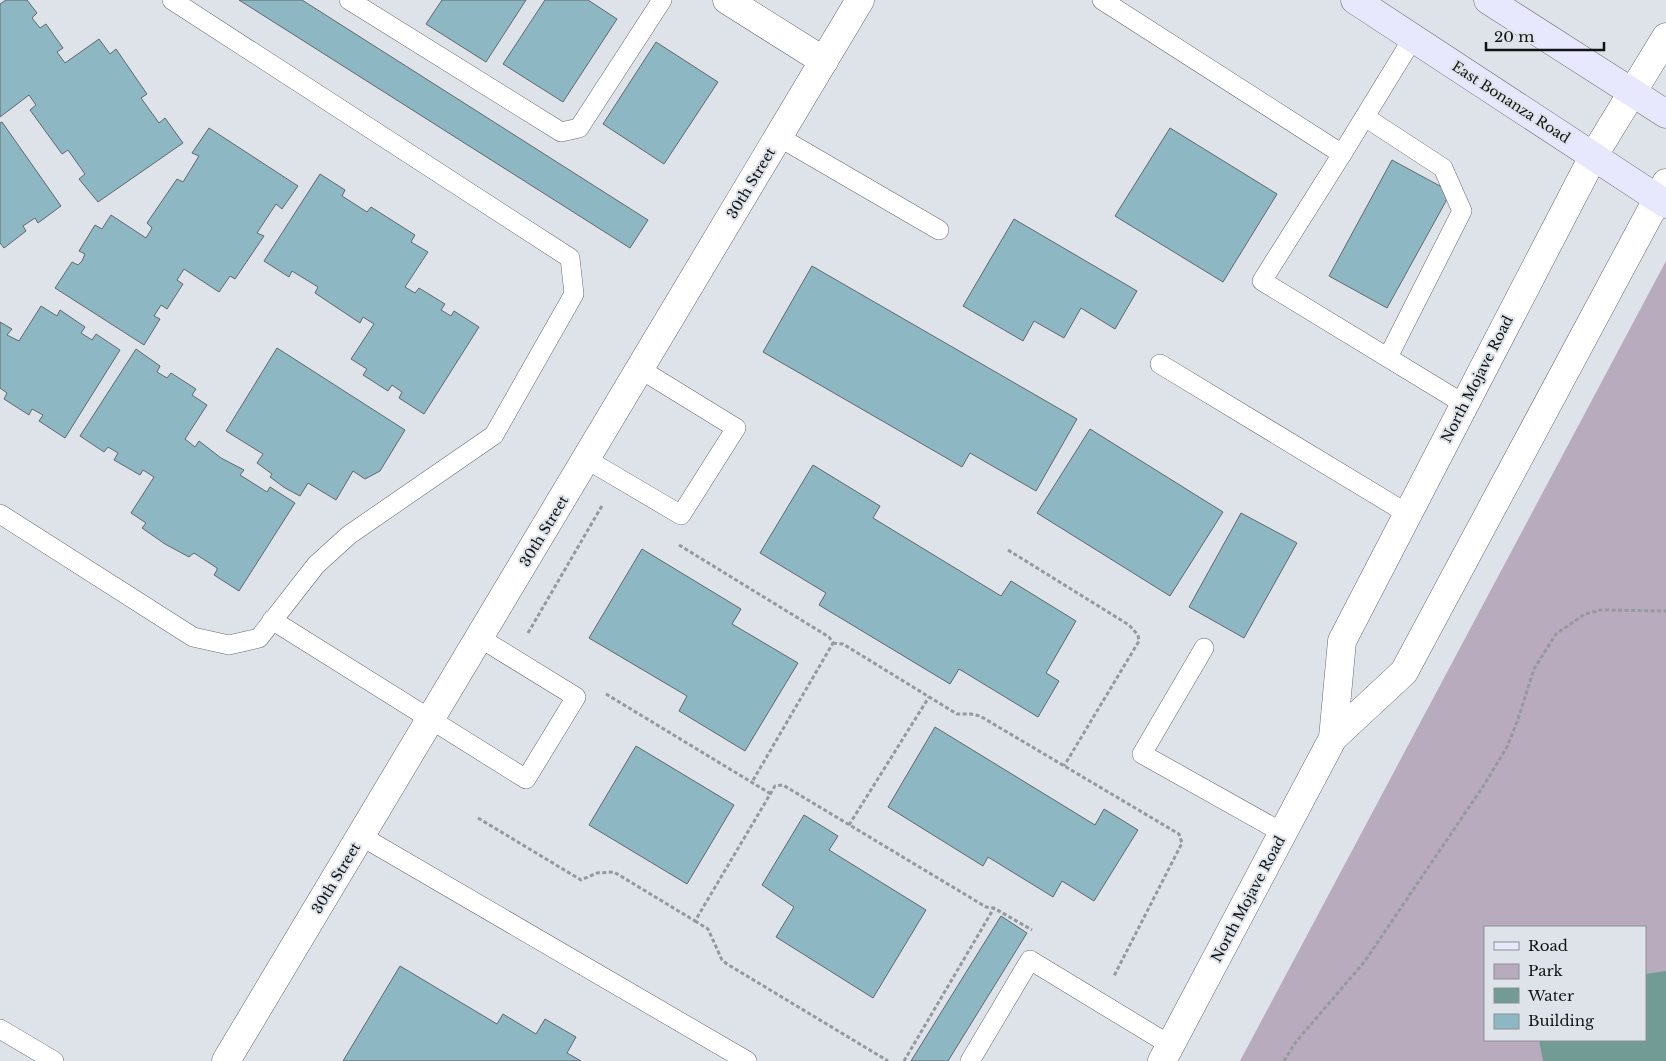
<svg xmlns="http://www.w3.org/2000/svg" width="1666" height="1061" viewBox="0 0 1666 1061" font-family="'Libre Baskerville',serif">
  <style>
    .green { fill: #b8abbd; fill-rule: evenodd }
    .water { fill: #719b94 }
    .building { fill: #8db7c2; stroke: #61686a }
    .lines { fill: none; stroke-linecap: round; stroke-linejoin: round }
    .service-casing { stroke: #666b70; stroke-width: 20 }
    .minor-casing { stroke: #666b70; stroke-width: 29 }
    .tertiary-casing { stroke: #666b70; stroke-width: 29 }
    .secondary-casing { stroke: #666b70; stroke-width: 29 }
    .path { stroke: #95999e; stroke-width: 3; stroke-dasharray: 4 2.5; stroke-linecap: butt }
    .service { stroke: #fff; stroke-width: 19 }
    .minor { stroke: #fff; stroke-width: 28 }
    .tertiary { stroke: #fff; stroke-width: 28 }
    .secondary { stroke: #e7e7fe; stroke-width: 28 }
    .labels { text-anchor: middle; stroke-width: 4; stroke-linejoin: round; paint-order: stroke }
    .street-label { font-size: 14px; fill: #121315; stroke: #dde3e9 }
  </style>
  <rect width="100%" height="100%" fill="#dde3e9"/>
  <path class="green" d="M 1666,261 L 1666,1061 L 1240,1061 ZM 1485,927 L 1645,927 L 1645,1040 L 1485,1040 Z"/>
  <path class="water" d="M 1666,971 L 1666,1061 L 1543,1061 L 1539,1040 L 1645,1040 L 1645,974 Z"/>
  <g class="building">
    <path d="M 6,0 L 27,0 L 37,13 L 32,18 L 40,28 L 46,24 L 63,48 L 57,52 L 65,63 L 99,39 L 110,54 L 116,49 L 147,94 L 141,98 L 159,123 L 165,118 L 183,143 L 98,202 L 79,179 L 85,174 L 68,150 L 62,154 L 30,110 L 36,105 L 29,95 L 0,117 L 0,4 Z"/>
    <path d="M 239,0 L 302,0 L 648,220 L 630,248 Z"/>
    <path d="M 442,0 L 526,0 L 486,62 L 426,24 Z"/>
    <path d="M 545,0 L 588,0 L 617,19 L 563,102 L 503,64 Z"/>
    <path d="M 656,42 L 718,82 L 664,164 L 603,124 Z"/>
    <path d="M 2,122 L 61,206 L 38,223 L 35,218 L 23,226 L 26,231 L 4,248 L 0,243 L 0,123 Z"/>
    <path d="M 209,128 L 298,186 L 282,209 L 276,204 L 257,233 L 264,236 L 235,279 L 230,276 L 219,292 L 184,269 L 177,280 L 183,284 L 167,309 L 161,305 L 154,316 L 160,319 L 144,345 L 55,288 L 72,262 L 78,265 L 82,261 L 85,254 L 79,251 L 95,225 L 102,229 L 111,215 L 146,238 L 152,228 L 147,223 L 177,179 L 183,182 L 199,156 L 192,153 Z"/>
    <path d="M 1170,128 L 1277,194 L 1223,282 L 1115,216 Z"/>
    <path d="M 1392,160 L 1451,192 L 1387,308 L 1329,276 Z"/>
    <path d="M 320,174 L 345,190 L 342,196 L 367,212 L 371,207 L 415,235 L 411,242 L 428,252 L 405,287 L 415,293 L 419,288 L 445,304 L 441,310 L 451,316 L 454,311 L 479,327 L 424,414 L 399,398 L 402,392 L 392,385 L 388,391 L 363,375 L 367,369 L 351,359 L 374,324 L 363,317 L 360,323 L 315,293 L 318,287 L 292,271 L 289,277 L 264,261 Z"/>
    <path d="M 1014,219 L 1137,291 L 1115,329 L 1081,308 L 1064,338 L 1034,321 L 1023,341 L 963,306 Z"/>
    <path d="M 812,266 L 1077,419 L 1036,491 L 970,453 L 962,467 L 763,352 Z"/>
    <path d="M 41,306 L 57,316 L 60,310 L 85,327 L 81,333 L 92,340 L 96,334 L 120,350 L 65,438 L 39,421 L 43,415 L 32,409 L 29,415 L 4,399 L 7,393 L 0,388 L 0,322 L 12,329 L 7,335 L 19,341 Z"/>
    <path d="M 277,348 L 405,430 L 380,471 L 365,479 L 353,471 L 336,500 L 308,483 L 300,496 L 285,488 L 270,477 L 272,474 L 257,463 L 263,454 L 226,431 Z"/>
    <path d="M 136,349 L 160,366 L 157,372 L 167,378 L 171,373 L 196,389 L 192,395 L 207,405 L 185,439 L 195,447 L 199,441 L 221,458 L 244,470 L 240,475 L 267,492 L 270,487 L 295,503 L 239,591 L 214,575 L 217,570 L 217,568 L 194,553 L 189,557 L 165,544 L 142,528 L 146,523 L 131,513 L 154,477 L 143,470 L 140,475 L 114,460 L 118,453 L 108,447 L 104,452 L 80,436 Z"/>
    <path d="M 1090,429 L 1223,512 L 1170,596 L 1037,513 Z"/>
    <path d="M 813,465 L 880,506 L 873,518 L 1001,596 L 1011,581 L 1076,621 L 1046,673 L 1059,681 L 1038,717 L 959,669 L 950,684 L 819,605 L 826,593 L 760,553 Z"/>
    <path d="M 1241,513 L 1297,543 L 1244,638 L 1189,607 Z"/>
    <path d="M 642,549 L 741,609 L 732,624 L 798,663 L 745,751 L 679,711 L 687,696 L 589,638 Z"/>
    <path d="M 935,727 L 1095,825 L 1104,809 L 1138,830 L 1094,901 L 1062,881 L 1053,897 L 988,857 L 983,866 L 888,807 Z"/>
    <path d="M 636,746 L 734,805 L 687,884 L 589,825 Z"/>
    <path d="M 804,815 L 838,836 L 829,850 L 926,910 L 873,998 L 776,937 L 794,907 L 762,885 Z"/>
    <path d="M 1001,916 L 1027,933 L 948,1061 L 911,1061 Z"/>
    <path d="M 400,966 L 497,1024 L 503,1014 L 536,1034 L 545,1019 L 576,1037 L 567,1053 L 581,1061 L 343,1061 Z"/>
  </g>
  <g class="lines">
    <defs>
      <g id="service">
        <path d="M 349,0 L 561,132 L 579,128 L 662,0"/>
        <path d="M 1102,0 L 1342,154 L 1413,38"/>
        <path d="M 1365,117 L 1443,168 L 1462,211 L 1388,357"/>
        <path d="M 779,137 L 939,230"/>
        <path d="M 1342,154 L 1262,281 L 1464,404"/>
        <path d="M 1160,364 L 1408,514"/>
        <path d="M 586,459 L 681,515 L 736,428 L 640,369"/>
        <path d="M 0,514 L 193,637 L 229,645 L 259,638 L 316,565 L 349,535 L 494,435 L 574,294 L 570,258 L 172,0"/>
        <path d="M 272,620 L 526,779 L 576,697 L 480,638"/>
        <path d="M 1204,648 L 1142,754 L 1283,833"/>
        <path d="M 361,836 L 747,1061"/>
        <path d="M 0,1029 L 54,1061"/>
        <path d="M 970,1061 L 1030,960 L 1170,1045"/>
      </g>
      <g id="minor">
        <path d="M 727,0 L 824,61"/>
        <path d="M 226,1061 L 860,0"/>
      </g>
      <g id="tertiary">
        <path d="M 1333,738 L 1342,641 L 1594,155 L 1666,37"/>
        <path d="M 1162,1061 L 1333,738 L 1404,672 L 1666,183"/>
      </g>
      <g id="secondary">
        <path d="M 1355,0 L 1666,204"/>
        <path d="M 1488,0 L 1666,114"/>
      </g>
    </defs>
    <use href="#service" class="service-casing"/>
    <use href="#minor" class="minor-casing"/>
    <use href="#tertiary" class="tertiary-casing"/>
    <use href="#secondary" class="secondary-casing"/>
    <g class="path">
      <path d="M 679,545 L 829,637 L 833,643 L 752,782"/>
      <path d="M 1008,550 L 1129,625 L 1138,635 L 1139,641 L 1064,766"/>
      <path d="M 528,633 L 603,504"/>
      <path d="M 833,643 L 843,644 L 957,714 L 971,714 L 980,716 L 1179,834 L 1182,843 L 1114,976"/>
      <path d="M 606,694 L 771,794"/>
      <path d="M 478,818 L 581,880 L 597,873 L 614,872 L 695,921 L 775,786 L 783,785 L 986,907 L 994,908 L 1032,930"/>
      <path d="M 849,825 L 929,697"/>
      <path d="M 695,921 L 708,929 L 722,960 L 727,964 L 888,1061"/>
      <path d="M 904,1061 L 994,908"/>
      <path d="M 1284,1061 L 1295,1043 L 1365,961 L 1484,785 L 1507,747 L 1517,722 L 1534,669 L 1556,634 L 1585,614 L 1601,610 L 1666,611"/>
    </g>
    <use href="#service" class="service"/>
    <use href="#minor" class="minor"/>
    <use href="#tertiary" class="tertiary"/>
    <use href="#secondary" class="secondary"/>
  </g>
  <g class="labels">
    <g class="street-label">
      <text transform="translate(1511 102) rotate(33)" y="5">East Bonanza Road</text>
      <text transform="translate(751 183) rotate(-59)" y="5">30th Street</text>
      <text transform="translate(1477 379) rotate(-63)" y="5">North Mojave Road</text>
      <text transform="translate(544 531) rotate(-59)" y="5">30th Street</text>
      <text transform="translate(336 878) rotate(-59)" y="5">30th Street</text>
      <text transform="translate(1248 899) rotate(-62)" y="5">North Mojave Road</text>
    </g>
  </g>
  <rect x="1484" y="926" width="162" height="115" fill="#dde3e9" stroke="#8c9094"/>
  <rect x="1494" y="942" width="25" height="8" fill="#e7e7fe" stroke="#8c9094"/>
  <text x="1528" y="951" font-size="15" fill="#121315">Road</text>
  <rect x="1494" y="964" width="25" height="15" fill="#b8abbd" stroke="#8c9094"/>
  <text x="1528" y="976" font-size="15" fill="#121315">Park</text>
  <rect x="1494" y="988" width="25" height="15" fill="#719b94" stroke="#8c9094"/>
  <text x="1528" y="1001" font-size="15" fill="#121315">Water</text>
  <rect x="1494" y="1014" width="25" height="15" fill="#8db7c2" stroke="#8c9094"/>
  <text x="1528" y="1026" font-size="15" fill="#121315">Building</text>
  <path d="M1486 42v8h118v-8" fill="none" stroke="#121315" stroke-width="2.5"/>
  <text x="1494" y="42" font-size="15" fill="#121315" stroke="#dde3e9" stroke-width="4" paint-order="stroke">20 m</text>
</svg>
